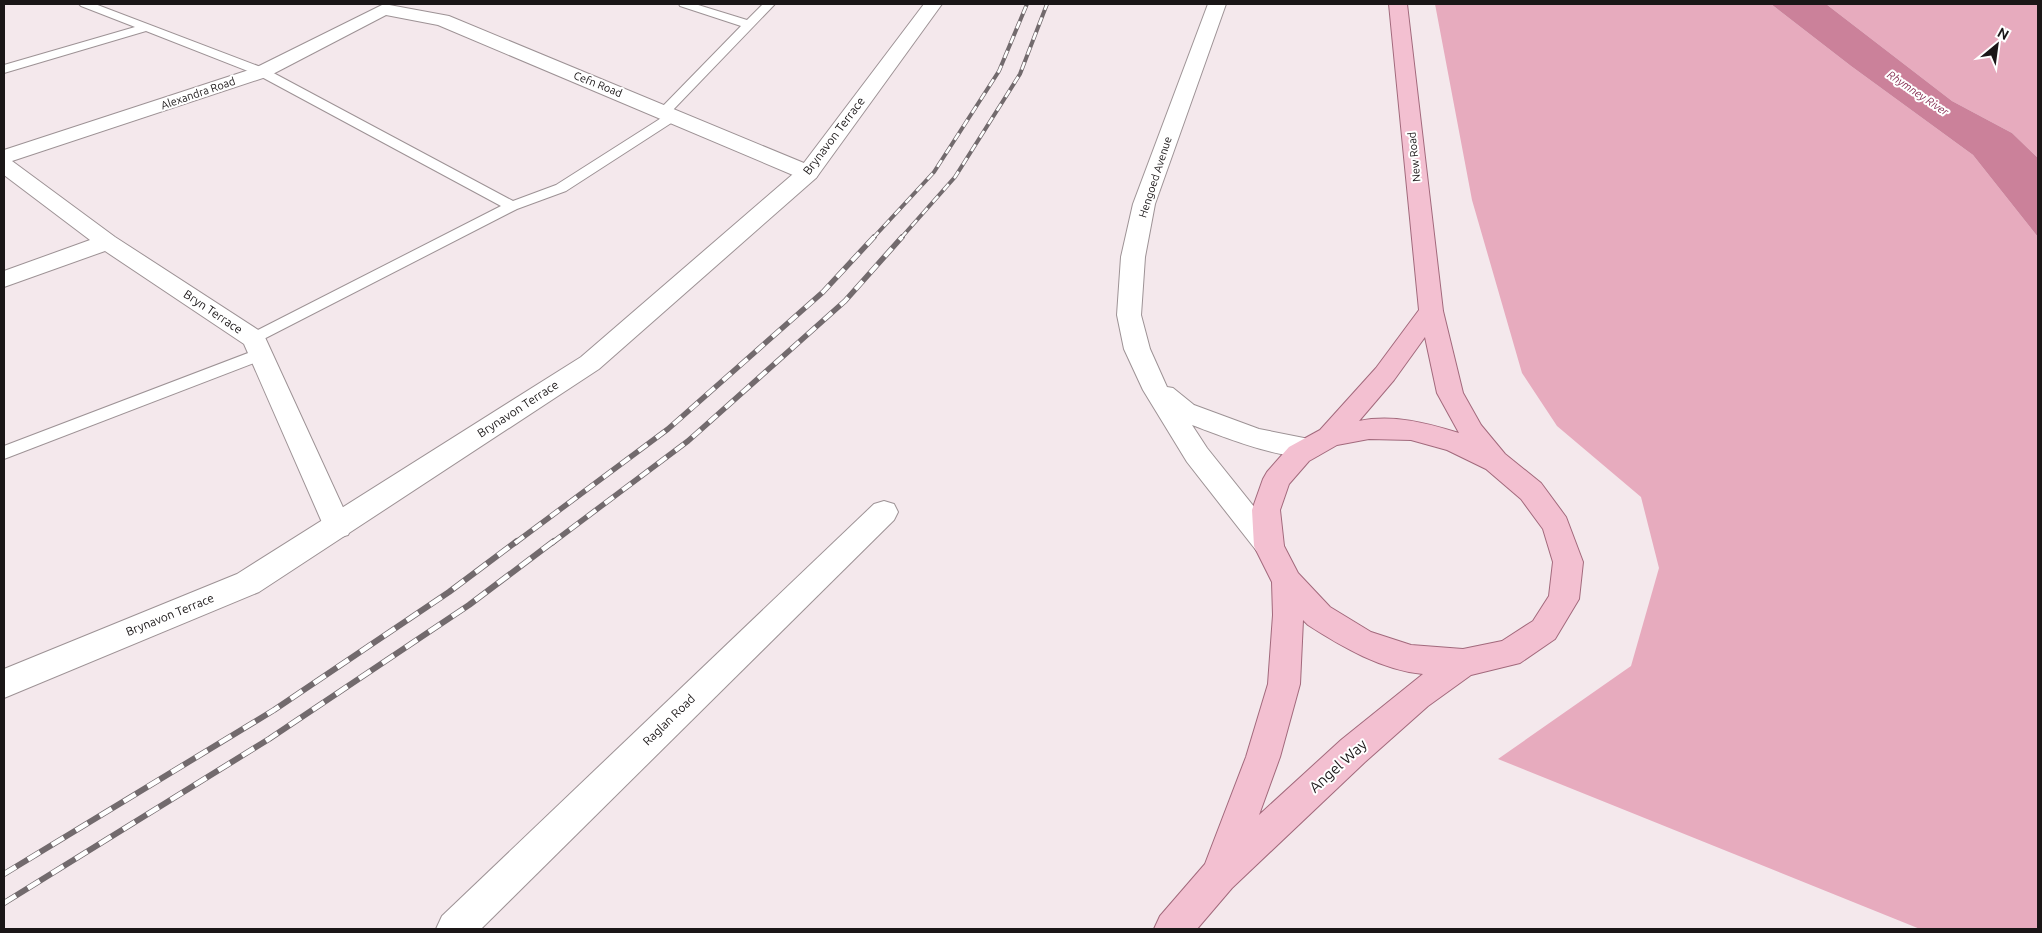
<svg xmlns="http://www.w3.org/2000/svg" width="2042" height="933" viewBox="0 0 2042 933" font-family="Ubuntu,sans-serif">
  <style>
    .green { fill: #e7abbe }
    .water { fill: #cb819a }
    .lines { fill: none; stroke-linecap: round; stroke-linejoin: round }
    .service-casing { stroke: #9d9295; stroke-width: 2 }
    .minor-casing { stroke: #9d9295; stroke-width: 2 }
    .tertiary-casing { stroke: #9d9295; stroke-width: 2 }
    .primary-casing { stroke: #a2697c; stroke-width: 2 }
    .service { fill: #fff; fill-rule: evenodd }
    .minor { fill: #fff; fill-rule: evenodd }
    .tertiary { fill: #fff; fill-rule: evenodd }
    .primary { fill: #f3c0d1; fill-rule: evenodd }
    .rail-far2-casing { stroke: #726a6d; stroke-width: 4 }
    .rail-far1-casing { stroke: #726a6d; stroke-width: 5.5 }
    .rail-casing { stroke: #726a6d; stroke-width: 6 }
    .rail-far2 { stroke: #fff; stroke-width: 2.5; stroke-dasharray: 8; stroke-linecap: butt }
    .rail-far1 { stroke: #fff; stroke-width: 4; stroke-dasharray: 11; stroke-linecap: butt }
    .rail { stroke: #fff; stroke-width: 4.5; stroke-dasharray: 14; stroke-linecap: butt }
    .labels { text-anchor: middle; stroke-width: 4; stroke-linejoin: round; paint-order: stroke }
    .far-street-label { font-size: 11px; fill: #1a1617; stroke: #fff }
    .far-water-label { font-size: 11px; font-style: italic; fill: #872f53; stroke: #fff }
    .street-label { font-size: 12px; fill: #1a1617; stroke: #fff }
    .near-street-label { font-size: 15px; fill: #1a1617; stroke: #fff }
  </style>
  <rect width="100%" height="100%" fill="#f4e8ec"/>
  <g class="green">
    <path d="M 1435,4 L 1771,4 L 1851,66 L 1973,155 L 2038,237 L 2038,929 L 1920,929 L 1498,759 L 1631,666 L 1659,568 L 1641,497 L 1557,426 L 1522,373 L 1472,200 Z"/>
    <path d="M 1826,4 L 2038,4 L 2038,158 L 2012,133 L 1952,101 Z"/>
  </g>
  <path class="water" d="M 1771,4 L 1826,4 L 1952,101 L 2012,133 L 2038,158 L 2038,237 L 1973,155 L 1851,66 Z"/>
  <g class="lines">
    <defs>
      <g id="service">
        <path d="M 79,4 L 95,4 L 266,69 L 513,201 L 556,185 L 666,115 L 661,114 L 659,111 L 661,108 L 741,26 L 680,6 L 679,4 L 695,4 L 747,20 L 763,4 L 775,4 L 671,112 L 679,112 L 680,115 L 679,118 L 566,191 L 517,209 L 254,344 L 248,343 L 246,339 L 248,335 L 501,206 L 258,75 L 146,31 L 4,73 L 4,65 L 135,27 L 81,6 Z"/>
        <path d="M 261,348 L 267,350 L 269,354 L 267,358 L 4,459 L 4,446 Z"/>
      </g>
      <g id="minor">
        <path d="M 384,4 L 449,16 L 816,168 L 819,173 L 816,178 L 808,179 L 800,178 L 438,25 L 386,15 L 269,76 L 12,161 L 115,237 L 263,333 L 352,527 L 348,535 L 338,538 L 328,535 L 324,527 L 244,344 L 105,251 L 4,287 L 4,271 L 90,240 L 4,175 L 4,150 L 255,68 Z"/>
        <path d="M 884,501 L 894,504 L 898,512 L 894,520 L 481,929 L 436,929 L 442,916 L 874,504 Z"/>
      </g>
      <g id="tertiary">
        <path d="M 924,4 L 942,4 L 816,178 L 599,369 L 259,592 L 4,698 L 4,669 L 237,574 L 581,357 L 800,168 Z"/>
        <path d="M 1208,4 L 1226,4 L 1155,204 L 1145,257 L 1141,315 L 1150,349 L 1167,387 L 1173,388 L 1194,405 L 1259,429 L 1319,441 L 1323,448 L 1319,455 C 1290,464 1221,436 1192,425 L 1207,448 L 1279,538 L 1284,546 L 1279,554 L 1269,558 L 1259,554 L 1187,462 L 1143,390 L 1124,349 L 1117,315 L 1121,257 L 1133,204 Z"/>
      </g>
      <path id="primary" d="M 1389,4 L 1407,4 L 1443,311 L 1463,393 L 1481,425 L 1505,454 L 1541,483 L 1566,517 L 1583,562 L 1579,599 L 1555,639 L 1520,663 L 1471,675 L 1428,706 L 1365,762 L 1232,888 L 1197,929 L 1154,929 L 1160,916 L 1205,864 L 1246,757 L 1268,684 L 1273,615 L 1272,582 L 1254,546 L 1252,510 L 1263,479 L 1267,472 L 1289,447 L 1320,430 L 1376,368 L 1419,310 ZM 1425,337 L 1437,393 L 1459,433 C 1427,423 1393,414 1359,421 L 1394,380 ZM 1369,439 L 1411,440 L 1447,450 L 1486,469 L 1521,499 L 1543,529 L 1553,562 L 1549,596 L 1533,621 L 1502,641 L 1463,649 L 1411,645 L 1371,632 L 1330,607 L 1298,573 L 1284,546 L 1280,510 L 1289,484 L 1309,461 L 1337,445 ZM 1303,620 L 1308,625 C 1342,647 1382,670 1423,674 L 1341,740 L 1259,815 L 1280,757 L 1300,684 Z"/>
    </defs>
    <use href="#service" class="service-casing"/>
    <use href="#minor" class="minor-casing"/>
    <use href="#tertiary" class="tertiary-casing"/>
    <use href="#primary" class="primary-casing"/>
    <use href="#service" class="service"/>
    <use href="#minor" class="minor"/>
    <use href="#tertiary" class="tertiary"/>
    <use href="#primary" class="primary"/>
    <defs>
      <g id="rail-far2">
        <path d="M 873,238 L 934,172 L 999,71 L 1027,4"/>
        <path d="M 901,238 L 955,177 L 1020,74 L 1047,4"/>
      </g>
      <g id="rail-far1">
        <path d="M 515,543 L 668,429 L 823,292 L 874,237"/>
        <path d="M 552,543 L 688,441 L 845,301 L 902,237"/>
      </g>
      <g id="rail">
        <path d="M 4,874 L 274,710 L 449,592 L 517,541"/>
        <path d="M 4,903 L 269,739 L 469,605 L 554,541"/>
      </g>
    </defs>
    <use href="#rail-far2" class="rail-far2-casing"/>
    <use href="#rail-far1" class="rail-far1-casing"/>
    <use href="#rail" class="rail-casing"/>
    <use href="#rail-far2" class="rail-far2"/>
    <use href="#rail-far1" class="rail-far1"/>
    <use href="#rail" class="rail"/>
  </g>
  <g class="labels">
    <g class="far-street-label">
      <text transform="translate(598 84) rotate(22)" y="4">Cefn Road</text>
      <text transform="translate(198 93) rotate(-19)" y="4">Alexandra Road</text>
      <text transform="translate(1414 157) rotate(-96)" y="4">New Road</text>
      <text transform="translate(1155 177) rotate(-72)" y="4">Hengoed Avenue</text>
    </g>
    <g class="far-water-label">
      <text transform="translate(1918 93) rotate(34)" y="4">Rhymney River</text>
    </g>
    <g class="street-label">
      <text transform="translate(834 136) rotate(-53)" y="4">Brynavon Terrace</text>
      <text transform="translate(213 312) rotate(34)" y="4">Bryn Terrace</text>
      <text transform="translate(518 409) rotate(-33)" y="4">Brynavon Terrace</text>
      <text transform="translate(170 615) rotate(-22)" y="4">Brynavon Terrace</text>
      <text transform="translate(669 720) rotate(-44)" y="4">Raglan Road</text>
    </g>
    <g class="near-street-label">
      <text transform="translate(1338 766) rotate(-42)" y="5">Angel Way</text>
    </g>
  </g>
  <rect width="2042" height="933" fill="none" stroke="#1a1617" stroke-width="10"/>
  <g transform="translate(1997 45) rotate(29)" stroke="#ffffff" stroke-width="4" paint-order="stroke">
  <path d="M0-4L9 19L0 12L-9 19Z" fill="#1a1617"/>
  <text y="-8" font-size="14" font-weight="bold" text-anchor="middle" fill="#1a1617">N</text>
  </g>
</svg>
